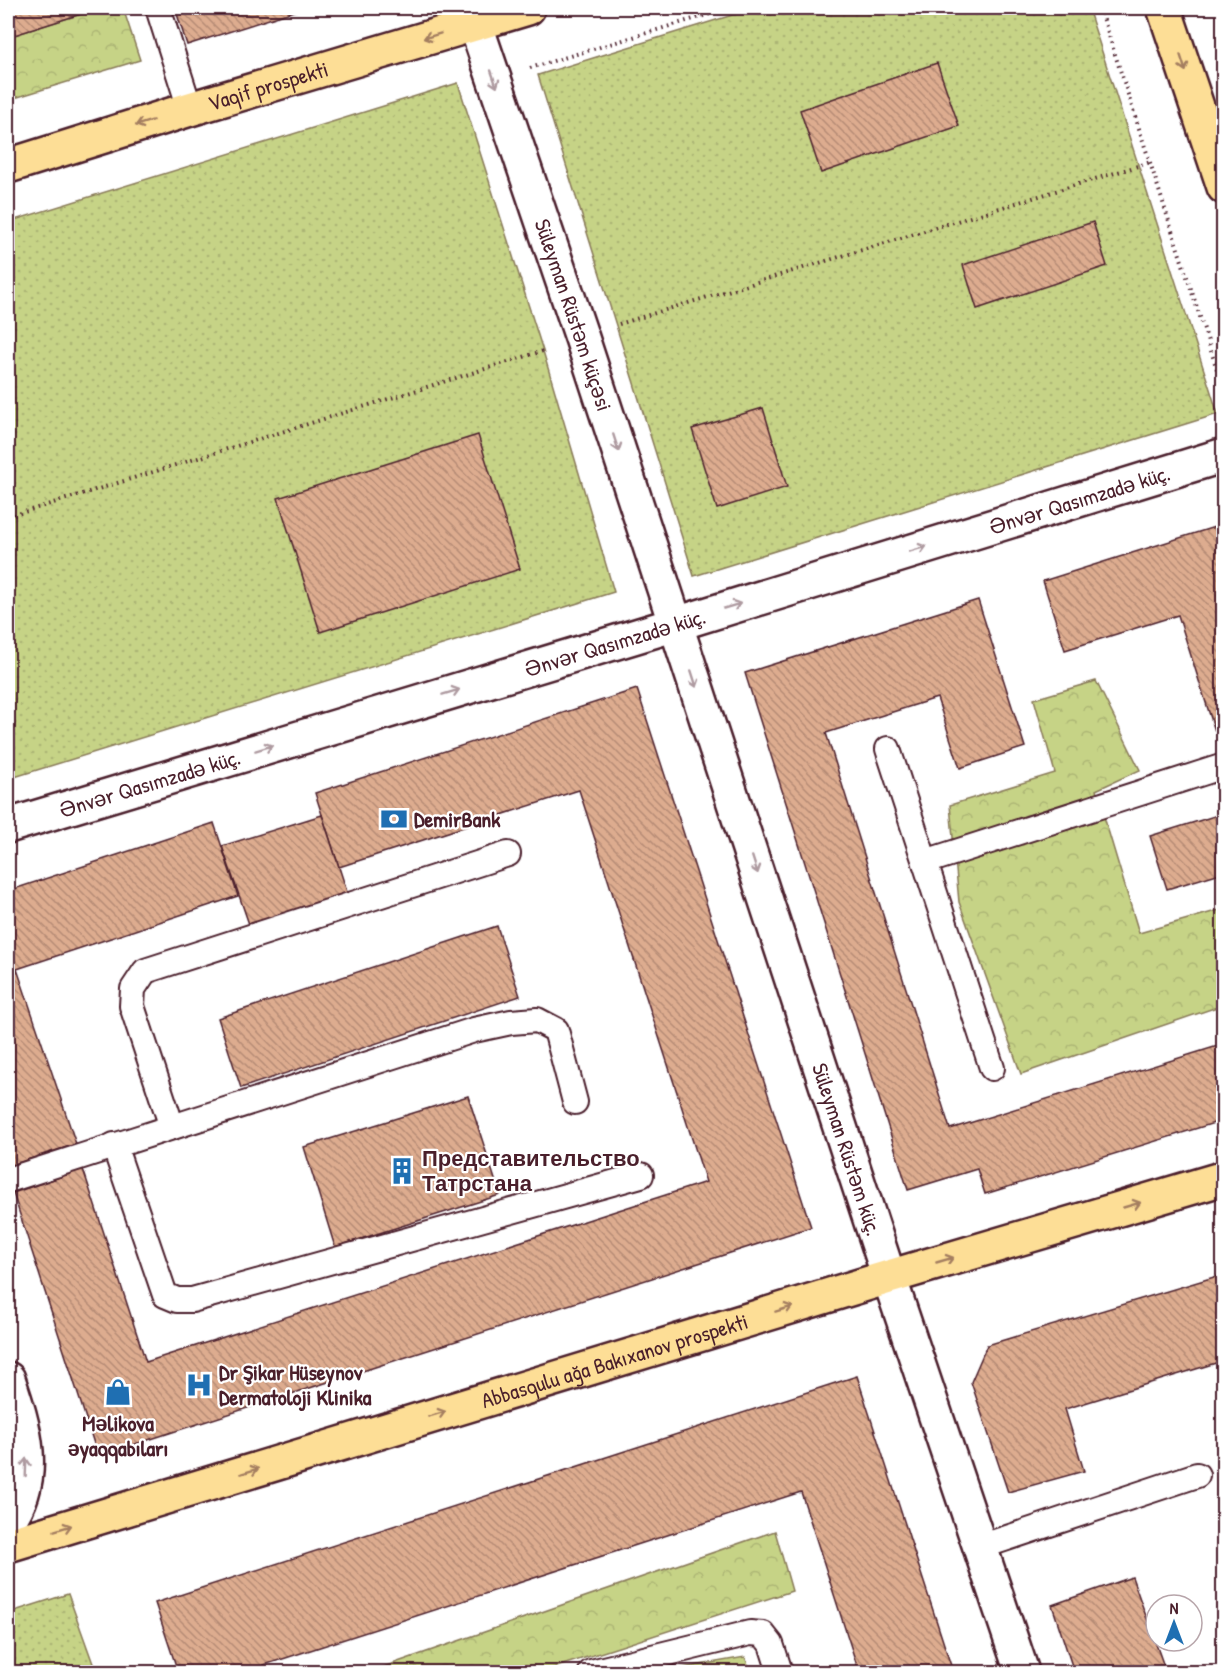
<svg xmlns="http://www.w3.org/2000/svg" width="1231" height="1680" viewBox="0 0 1231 1680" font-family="'Patrick Hand',sans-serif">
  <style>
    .forest { fill: url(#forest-crowns); stroke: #887958; stroke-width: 1.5 }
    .park { fill: url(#park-dots); stroke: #887958; stroke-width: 1.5 }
    .building { fill: url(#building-back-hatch); stroke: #4a1f2b; stroke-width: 1.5 }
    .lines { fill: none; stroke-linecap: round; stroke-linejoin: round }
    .service-casing { stroke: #4a1f2b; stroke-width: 28 }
    .minor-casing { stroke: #4a1f2b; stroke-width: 38 }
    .tertiary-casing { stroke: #4a1f2b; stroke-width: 38 }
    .secondary-casing { stroke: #4a1f2b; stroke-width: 38 }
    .primary-casing { stroke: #4a1f2b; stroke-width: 38 }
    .path { stroke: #4a1f2b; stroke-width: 4; stroke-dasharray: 1.5 4.5; stroke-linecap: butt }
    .service { stroke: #fff; stroke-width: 24 }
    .minor { stroke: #fff; stroke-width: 33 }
    .tertiary { stroke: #fff; stroke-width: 33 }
    .secondary { stroke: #fff; stroke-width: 33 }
    .primary { stroke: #fdde96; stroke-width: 33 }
    .oneway { stroke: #a47e60 }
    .oneway2 { stroke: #ae9aa0 }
    .labels { text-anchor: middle; stroke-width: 4.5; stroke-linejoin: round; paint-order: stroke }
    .street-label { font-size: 22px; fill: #4a1f2b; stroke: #fff }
    .poi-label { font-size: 22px; font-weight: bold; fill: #4a1f2b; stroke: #fff; text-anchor: start }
  </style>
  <defs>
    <pattern id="forest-crowns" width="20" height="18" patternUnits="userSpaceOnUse" patternTransform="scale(1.5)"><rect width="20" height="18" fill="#c6d386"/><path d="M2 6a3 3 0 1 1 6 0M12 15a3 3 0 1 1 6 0" fill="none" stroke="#acb574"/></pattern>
    <pattern id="park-dots" width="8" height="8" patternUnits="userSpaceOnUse" patternTransform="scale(1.5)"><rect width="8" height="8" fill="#c6d386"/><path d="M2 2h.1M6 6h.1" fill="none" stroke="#acb574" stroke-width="1.8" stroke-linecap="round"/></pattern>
    <pattern id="building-back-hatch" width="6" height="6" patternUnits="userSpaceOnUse" patternTransform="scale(1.5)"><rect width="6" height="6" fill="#ddac8f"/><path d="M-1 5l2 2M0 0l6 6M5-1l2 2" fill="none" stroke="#b58b75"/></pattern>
  </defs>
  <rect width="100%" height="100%" fill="#fff"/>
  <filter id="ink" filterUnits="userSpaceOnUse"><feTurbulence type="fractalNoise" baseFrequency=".0167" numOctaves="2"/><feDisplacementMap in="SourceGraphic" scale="12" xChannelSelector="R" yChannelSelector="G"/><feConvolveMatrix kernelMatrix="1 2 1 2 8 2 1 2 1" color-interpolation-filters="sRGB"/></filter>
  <g filter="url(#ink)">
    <g class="forest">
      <path d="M 100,8 L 123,8 L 140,60 L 8,100 L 8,37 Z"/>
      <path d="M 1096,681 L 1140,770 L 1096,790 L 1139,933 L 1223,909 L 1223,1005 L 1021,1074 L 959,902 L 950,805 L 1055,773 L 1034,699 Z"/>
      <path d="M 775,1531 L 792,1591 L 541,1672 L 369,1672 Z"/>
      <path d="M 745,1657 L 751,1672 L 659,1672 Z"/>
    </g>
    <g class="park">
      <path d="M 755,8 L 1088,8 L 1218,414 L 694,576 L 538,75 Z"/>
      <path d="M 458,83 L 543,351 L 614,592 L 8,779 L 8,222 Z"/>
      <path d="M 68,1594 L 96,1672 L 8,1672 L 8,1613 Z"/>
    </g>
    <g class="building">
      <path d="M 8,8 L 100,8 L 8,37 Z"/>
      <path d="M 175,8 L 304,8 L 187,45 Z"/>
      <path d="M 937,63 L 959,126 L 821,173 L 800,110 Z"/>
      <path d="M 1093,222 L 1107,266 L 977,309 L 963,265 Z"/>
      <path d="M 763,408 L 787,487 L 717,509 L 692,429 Z"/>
      <path d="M 478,435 L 520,569 L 320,632 L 278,498 Z"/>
      <path d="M 1224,524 L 1224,729 L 1215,731 L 1178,615 L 1065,650 L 1043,581 Z"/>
      <path d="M 978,600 L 1025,747 L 960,768 L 937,698 L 826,733 L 950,1129 L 1224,1044 L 1224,1120 L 985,1194 L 977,1169 L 908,1190 L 745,673 Z"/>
      <path d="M 637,689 L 811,1227 L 98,1456 L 13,1193 L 83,1169 L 146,1362 L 706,1182 L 579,790 L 339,867 L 315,793 Z"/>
      <path d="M 1224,813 L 1224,872 L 1167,889 L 1150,836 Z"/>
      <path d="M 322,815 L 350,901 L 251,930 L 222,846 Z"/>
      <path d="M 214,823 L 238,896 L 17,969 L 76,1144 L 8,1166 L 8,891 Z"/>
      <path d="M 497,926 L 520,996 L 241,1088 L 218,1018 Z"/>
      <path d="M 468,1096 L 500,1195 L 335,1247 L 304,1147 Z"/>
      <path d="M 1224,1274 L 1224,1385 L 1216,1363 L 1065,1409 L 1084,1471 L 1008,1492 L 971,1382 L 987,1345 Z"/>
      <path d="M 857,1376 L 953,1672 L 859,1672 L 801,1492 L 264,1665 L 266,1672 L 178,1672 L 155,1603 Z"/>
      <path d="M 1132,1577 L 1166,1672 L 1074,1672 L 1052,1605 Z"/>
    </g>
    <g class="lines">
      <defs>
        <g id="service">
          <path d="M 158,8 L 190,109"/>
          <path d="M 888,749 L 992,1068"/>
          <path d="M 925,862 L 1224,766"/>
          <path d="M 172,1127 L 132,1006 L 133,989 L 145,971 L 508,854"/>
          <path d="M 114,1145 L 165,1295 L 177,1300 L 192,1300 L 641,1175"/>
          <path d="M 8,1180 L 474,1030 L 511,1022 L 537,1020 L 556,1030 L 575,1102"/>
          <path d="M 980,1547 L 1197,1475"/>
          <path d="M 591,1672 L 750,1633 L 763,1634 L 771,1644 L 780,1672"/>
        </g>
        <g id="minor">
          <path id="s1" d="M 470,8 L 582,338 L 889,1277 L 1022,1672"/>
        </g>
        <path id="tertiary" d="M 8,1379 C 24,1426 40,1477 8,1521"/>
        <g id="secondary">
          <path id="s2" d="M 8,826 L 676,624 L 1224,455"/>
        </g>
        <g id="primary">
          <path d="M 1164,8 L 1224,187"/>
          <path id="s3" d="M 8,166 L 190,109 L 528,8"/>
          <path id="s4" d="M 8,1545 L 889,1277 L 1224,1178"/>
        </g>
      </defs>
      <use href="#service" class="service-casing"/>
      <use href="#minor" class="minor-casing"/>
      <use href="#tertiary" class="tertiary-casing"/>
      <use href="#secondary" class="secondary-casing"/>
      <use href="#primary" class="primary-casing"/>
      <g class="path">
        <path d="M 1100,8 L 1224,391"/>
        <path d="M 530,68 L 730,8"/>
        <path d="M 619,324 L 1151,162"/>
        <path d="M 8,517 L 543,351"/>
      </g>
      <use href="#service" class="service"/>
      <use href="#minor" class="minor"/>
      <use href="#tertiary" class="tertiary"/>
      <use href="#secondary" class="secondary"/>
      <use href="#primary" class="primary"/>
    </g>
    <defs><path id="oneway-shaft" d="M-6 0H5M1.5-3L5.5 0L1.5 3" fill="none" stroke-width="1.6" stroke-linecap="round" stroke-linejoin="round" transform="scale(1.5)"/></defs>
    <g class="oneway">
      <use href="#oneway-shaft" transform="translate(432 36) rotate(163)"/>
      <use href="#oneway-shaft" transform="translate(1183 63) rotate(72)"/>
      <use href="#oneway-shaft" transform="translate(144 123) rotate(163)"/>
      <use href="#oneway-shaft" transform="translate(1132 1205) rotate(-16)"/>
      <use href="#oneway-shaft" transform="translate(945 1260) rotate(-16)"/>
      <use href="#oneway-shaft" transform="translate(784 1309) rotate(-17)"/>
      <use href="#oneway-shaft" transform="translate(437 1414) rotate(-17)"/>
      <use href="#oneway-shaft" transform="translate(250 1471) rotate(-17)"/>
      <use href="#oneway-shaft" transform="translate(63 1528) rotate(-17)"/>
    </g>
    <g class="oneway2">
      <use href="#oneway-shaft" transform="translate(494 79) rotate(71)"/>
      <use href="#oneway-shaft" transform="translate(616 443) rotate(72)"/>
      <use href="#oneway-shaft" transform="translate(918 549) rotate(-17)"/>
      <use href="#oneway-shaft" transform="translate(732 606) rotate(-17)"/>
      <use href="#oneway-shaft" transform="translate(694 679) rotate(72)"/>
      <use href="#oneway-shaft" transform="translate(451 692) rotate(-17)"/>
      <use href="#oneway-shaft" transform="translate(264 748) rotate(-17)"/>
      <use href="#oneway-shaft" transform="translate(755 865) rotate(72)"/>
      <use href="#oneway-shaft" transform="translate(26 1467) rotate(-88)"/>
    </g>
  </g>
  <defs>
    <symbol id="bank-bare" viewBox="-9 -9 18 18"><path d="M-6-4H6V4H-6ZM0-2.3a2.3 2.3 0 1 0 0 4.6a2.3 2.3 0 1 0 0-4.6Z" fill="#1f6fb2" stroke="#fff" stroke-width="2.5" paint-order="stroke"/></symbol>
    <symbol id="building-bare" viewBox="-9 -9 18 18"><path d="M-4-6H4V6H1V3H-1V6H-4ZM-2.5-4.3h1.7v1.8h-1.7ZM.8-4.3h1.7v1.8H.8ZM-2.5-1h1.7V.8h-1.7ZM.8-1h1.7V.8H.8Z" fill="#1f6fb2" stroke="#fff" stroke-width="2.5" paint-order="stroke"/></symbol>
    <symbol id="hospital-bare" viewBox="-9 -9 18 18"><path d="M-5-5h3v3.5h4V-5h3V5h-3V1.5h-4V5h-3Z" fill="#1f6fb2" stroke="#fff" stroke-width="2.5" paint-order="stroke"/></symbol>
    <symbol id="shop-bare" viewBox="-9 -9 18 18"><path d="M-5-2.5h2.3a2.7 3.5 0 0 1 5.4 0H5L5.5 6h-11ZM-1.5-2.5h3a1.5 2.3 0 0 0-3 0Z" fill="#1f6fb2" stroke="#fff" stroke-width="2.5" paint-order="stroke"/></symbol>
  </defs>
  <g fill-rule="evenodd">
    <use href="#bank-bare" x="375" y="800" width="38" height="38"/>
    <use href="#building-bare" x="383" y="1152" width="38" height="38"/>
    <use href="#hospital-bare" x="180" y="1366" width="38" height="38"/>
    <use href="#shop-bare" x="99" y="1373" width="38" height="38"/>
  </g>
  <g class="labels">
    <g class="street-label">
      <text dy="8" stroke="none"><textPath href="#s3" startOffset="272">Vaqif prospekti</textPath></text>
      <text dy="8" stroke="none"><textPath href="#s1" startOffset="324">Süleyman Rüstəm küçəsi</textPath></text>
      <text dy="8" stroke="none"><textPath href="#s2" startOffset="1120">Ənvər Qasımzadə küç.</textPath></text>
      <text dy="8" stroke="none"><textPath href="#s2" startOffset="634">Ənvər Qasımzadə küç.</textPath></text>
      <text dy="8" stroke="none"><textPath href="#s2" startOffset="148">Ənvər Qasımzadə küç.</textPath></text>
      <text dy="8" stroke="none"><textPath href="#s1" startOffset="1202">Süleyman Rüstəm küç.</textPath></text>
      <text dy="8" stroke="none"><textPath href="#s4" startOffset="634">Abbasqulu ağa Bakıxanov prospekti</textPath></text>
    </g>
    <g class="poi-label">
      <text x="414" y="827">DemirBank</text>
      <text x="422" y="1166">Представительство<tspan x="422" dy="25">Татрстана</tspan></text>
      <text x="219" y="1380">Dr Şikar Hüseynov<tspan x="219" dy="25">Dermatoloji Klinika</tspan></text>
      <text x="118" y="1431" text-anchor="middle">Mәlikova<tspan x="118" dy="25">әyaqqabıları</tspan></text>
    </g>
  </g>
  <rect width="1231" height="1680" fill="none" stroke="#fff" stroke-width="30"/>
  <rect x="15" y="15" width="1201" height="1650" fill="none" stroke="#4a1f2b" stroke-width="2" filter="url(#ink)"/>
  <g transform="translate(1174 1623)"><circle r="28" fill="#ffffff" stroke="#b7a5aa" stroke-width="1.5"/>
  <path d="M0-4.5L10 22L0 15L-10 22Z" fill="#1f6fb2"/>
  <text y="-9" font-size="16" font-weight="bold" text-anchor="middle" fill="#4a1f2b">N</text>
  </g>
</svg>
